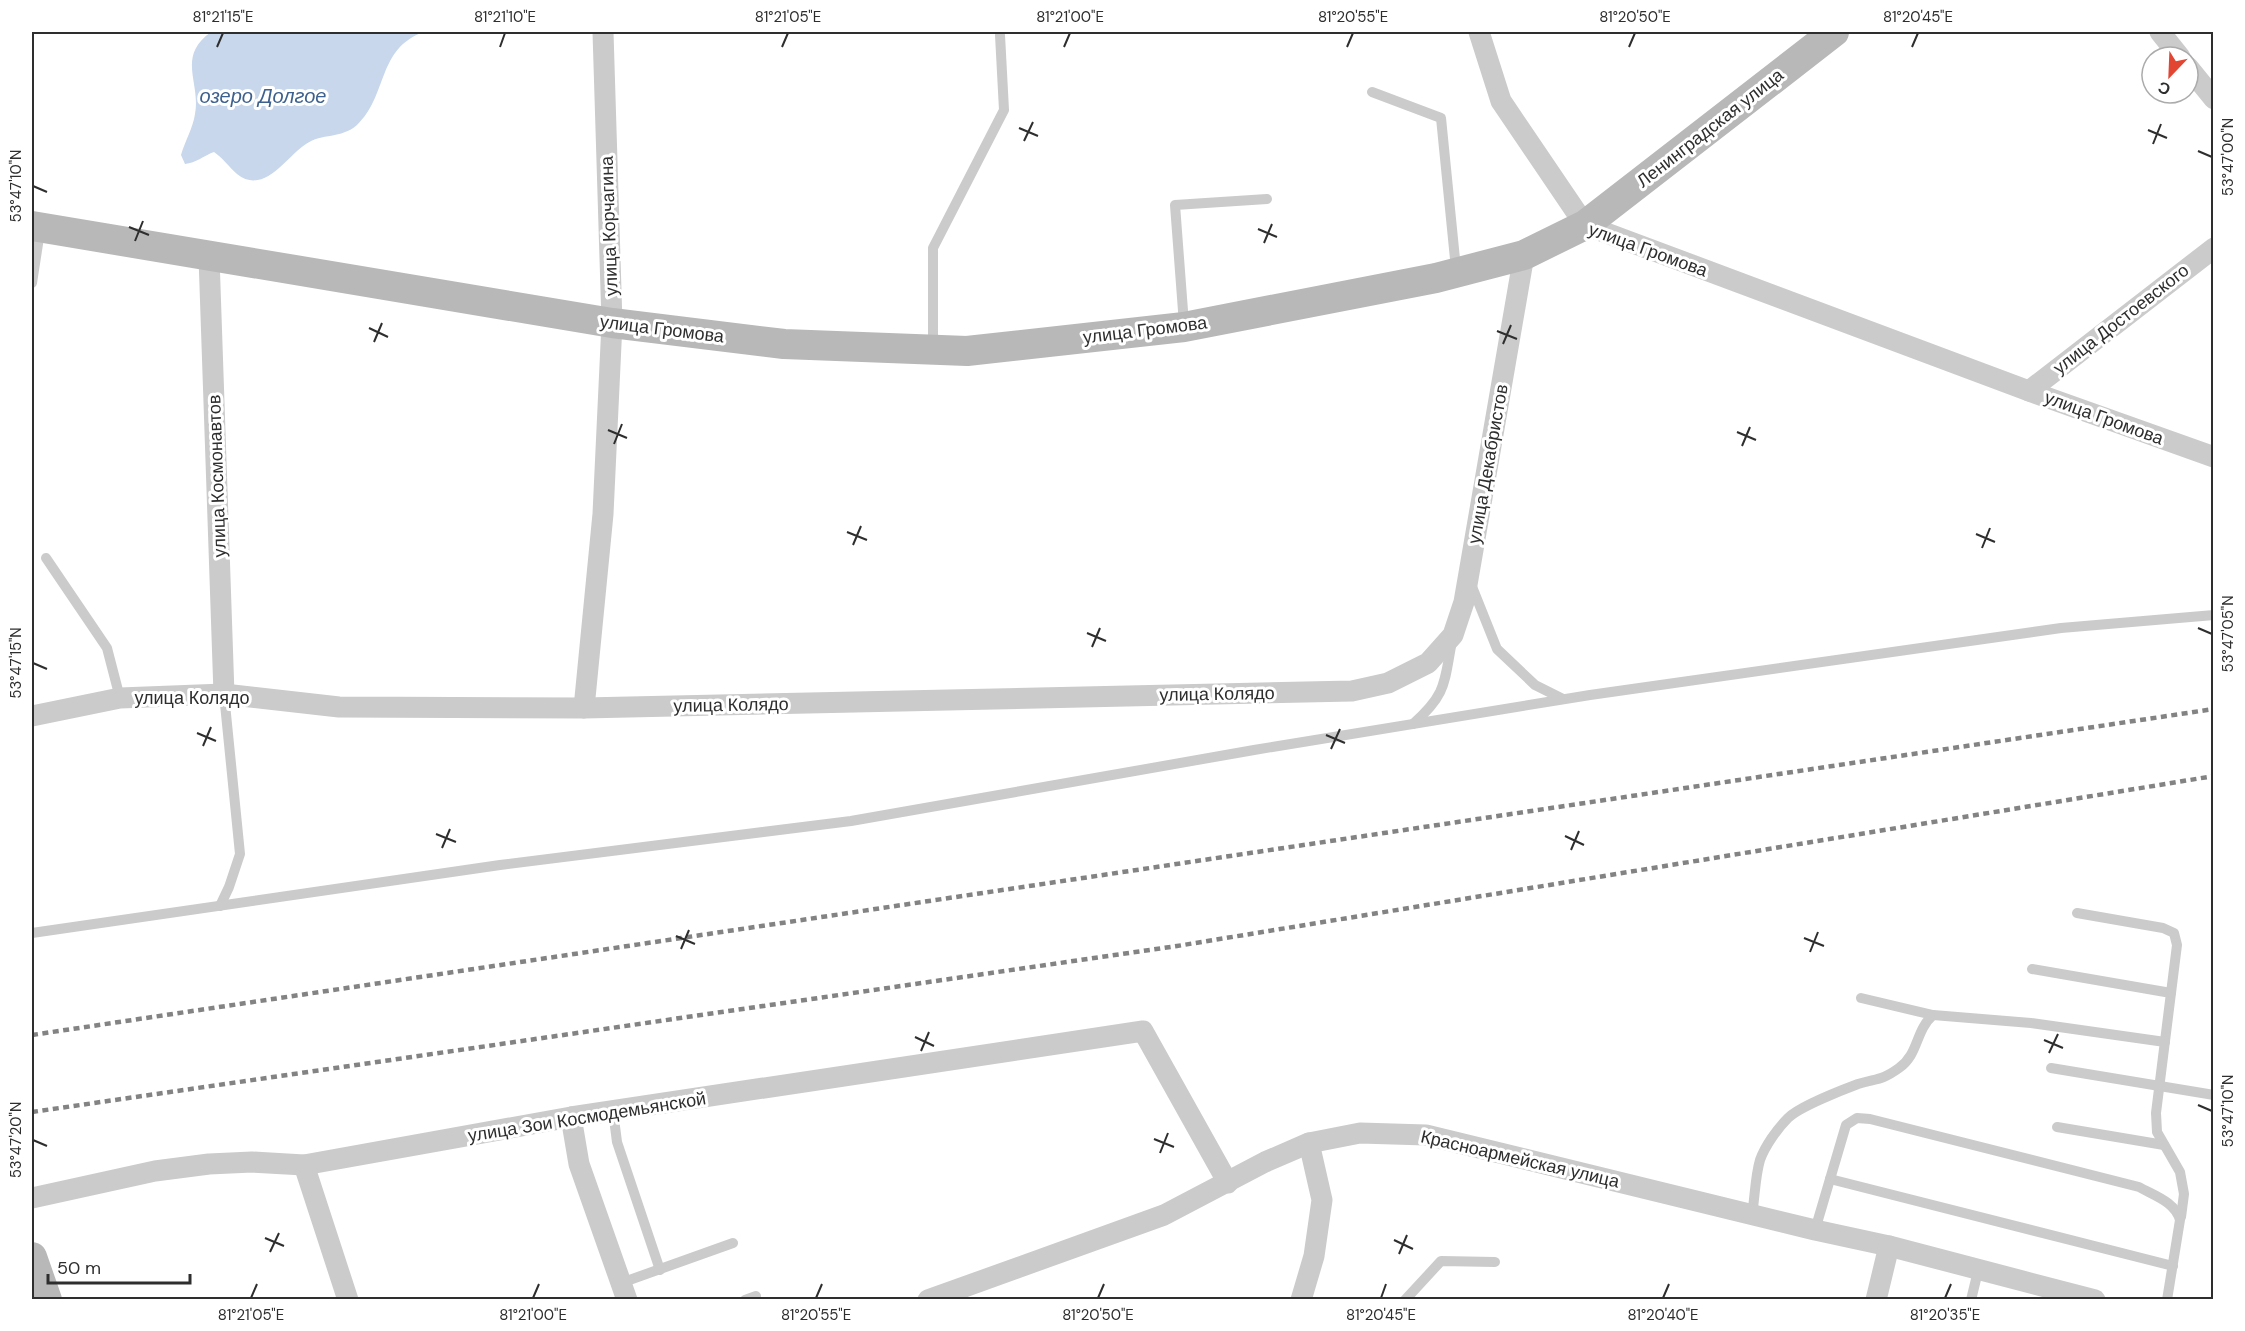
<svg xmlns="http://www.w3.org/2000/svg" width="2245" height="1331" viewBox="0 0 2245 1331" font-family="'DM Sans',sans-serif">
  <style>
    .water { fill: #c8d7eb }
    .lines { fill: none; stroke-linecap: round; stroke-linejoin: round }
    .lane { stroke: #cbcbcb; stroke-width: 10 }
    .street { stroke: #cbcbcb; stroke-width: 21 }
    .secondary { stroke: #b8b8b8; stroke-width: 30 }
    .rail { stroke: #838383; stroke-width: 4.5; stroke-dasharray: 6 4.5; stroke-linecap: butt }
    .ticks { fill: none; stroke: #2e2e2e; stroke-width: 2 }
    .labels { text-anchor: middle; stroke-width: 6; stroke-linejoin: round; paint-order: stroke }
    .street-label { font-size: 18px; fill: #2e2e2e; stroke: #fff }
    .water-label { font-size: 20px; font-style: italic; fill: #3d618f; stroke: #fff }
    .neatline { fill: none; stroke: #2e2e2e; stroke-width: 2 }
    .ticks-label { font-size: 15px; text-anchor: middle; fill: #2e2e2e }
  </style>
  <rect width="100%" height="100%" fill="#fff"/>
  <path class="water" d="M 211,32 L 424,32 C 377,48 388,96 357,125 C 341,139 322,133 306,144 C 287,156 264,196 237,174 C 229,167 223,158 214,152 C 203,156 196,163 185,164 L 181,155 C 185,141 193,128 195,114 C 201,82 176,57 211,32 Z"/>
  <g class="lines">
    <g class="lane">
      <path d="M 1372,92 L 1441,118 L 1456,269"/>
      <path d="M 32,283 L 40,231"/>
      <path d="M 1184,324 L 1175,205 L 1267,199"/>
      <path d="M 933,347 L 933,248 L 1004,110 L 1000,35"/>
      <path d="M 46,558 L 107,648 L 120,698"/>
      <path d="M 1471,584 L 1497,649 L 1535,685 L 1563,699"/>
      <path d="M 1413,724 C 1447,694 1444,683 1452,641"/>
      <path d="M 220,906 L 229,887 L 240,854 L 224,694"/>
      <path d="M 2077,913 L 2163,928 L 2174,933 L 2177,945 L 2156,1113 L 2157,1132 L 2180,1172 L 2184,1194 L 2181,1217"/>
      <path d="M 32,933 L 500,865 L 851,821 L 1254,750 L 1590,695 L 2061,628 L 2214,615"/>
      <path d="M 2032,969 L 2171,993"/>
      <path d="M 1861,998 L 1933,1015"/>
      <path d="M 2051,1068 L 2214,1095"/>
      <path d="M 613,1111 L 617,1142 L 660,1270"/>
      <path d="M 2057,1127 L 2164,1145"/>
      <path d="M 1830,1179 L 2173,1266"/>
      <path d="M 1752,1215 C 1755,1197 1755,1177 1760,1160 C 1765,1146 1777,1129 1788,1118 C 1799,1107 1842,1090 1858,1084 C 1877,1078 1881,1081 1899,1068 C 1919,1054 1915,1031 1933,1015 L 2031,1023 L 2165,1042"/>
      <path d="M 1815,1230 L 1846,1125 L 1857,1118 L 1870,1119 L 2139,1187 C 2155,1196 2175,1202 2180,1220 L 2167,1300"/>
      <path d="M 621,1283 L 733,1243"/>
      <path d="M 745,1300 L 756,1296"/>
      <path d="M 1405,1300 L 1441,1261 L 1495,1262"/>
      <path d="M 1971,1300 L 1978,1271"/>
    </g>
    <g class="street">
      <path d="M 1479,32 L 1501,101 L 1585,225 L 2029,391 L 2214,457"/>
      <path d="M 2160,32 L 2180,57"/>
      <path d="M 2188,67 L 2214,99"/>
      <path d="M 209,257 L 224,694"/>
      <path d="M 2029,391 L 2214,248"/>
      <path d="M 584,708 L 603,514 L 612,323 L 603,32"/>
      <path d="M 32,716 L 120,698 L 224,694 L 339,707 L 584,708 L 1352,691 L 1388,683 L 1428,663 L 1453,635 L 1464,602 L 1524,255"/>
      <path d="M 571,1117 L 579,1164 L 627,1300"/>
      <path d="M 304,1165 L 348,1300"/>
      <path d="M 32,1198 L 155,1171 L 209,1164 L 252,1162 L 304,1165 L 571,1117 L 1143,1031 L 1228,1183"/>
      <path d="M 928,1300 L 1164,1215 L 1265,1162 L 1309,1143 L 1360,1133 L 1426,1135 L 1815,1230 L 1889,1246 L 2095,1300"/>
      <path d="M 1301,1300 L 1314,1256 L 1322,1200 L 1309,1143"/>
      <path d="M 1876,1300 L 1889,1246"/>
    </g>
    <g class="secondary">
      <path d="M 32,226 L 612,323 L 784,344 L 967,351 L 1184,327 L 1436,278 L 1524,255 L 1585,225 L 1834,32"/>
      <path d="M 32,1257 L 47,1300"/>
    </g>
    <g class="rail">
      <path d="M 32,1035 L 2214,709"/>
      <path d="M 32,1112 L 1177,946 L 2214,776"/>
    </g>
  </g>
  <path class="ticks" d="M 217,47 L 223,33M 500,47 L 505,33M 782,47 L 788,33M 1064,47 L 1070,33M 1347,47 L 1353,33M 1629,47 L 1635,33M 1912,47 L 1918,33M 1019,128 L 1038,136M 2148,130 L 2167,138M 1024,141 L 1033,122M 2153,144 L 2161,124M 2198,151 L 2212,157M 33,186 L 47,192M 129,227 L 149,235M 1258,229 L 1277,237M 135,241 L 143,221M 1264,243 L 1272,224M 369,328 L 388,337M 1497,331 L 1517,339M 374,342 L 382,323M 1503,344 L 1511,325M 608,430 L 627,438M 1737,432 L 1756,440M 614,444 L 622,424M 1742,446 L 1750,427M 847,532 L 867,540M 1976,534 L 1995,542M 853,545 L 861,526M 1982,548 L 1990,528M 2198,628 L 2212,634M 1087,633 L 1106,641M 1092,647 L 1100,628M 33,663 L 47,669M 197,733 L 216,741M 1326,735 L 1345,743M 203,746 L 211,727M 1331,749 L 1340,729M 436,834 L 456,842M 1565,836 L 1584,845M 442,848 L 450,829M 1571,850 L 1579,831M 676,936 L 695,944M 1804,938 L 1824,946M 681,949 L 689,930M 1810,952 L 1818,932M 915,1037 L 934,1046M 2044,1040 L 2063,1048M 921,1051 L 929,1032M 2049,1053 L 2058,1034M 2198,1105 L 2212,1111M 1154,1139 L 1174,1147M 33,1140 L 47,1146M 1160,1153 L 1168,1133M 265,1238 L 284,1246M 1394,1240 L 1413,1249M 270,1252 L 279,1233M 1399,1254 L 1407,1235M 251,1298 L 257,1284M 533,1298 L 539,1284M 816,1298 L 822,1284M 1098,1298 L 1104,1284M 1381,1298 L 1386,1284M 1663,1298 L 1669,1284M 1945,1298 L 1951,1284"/>
  <g class="labels">
    <g class="street-label">
      <text transform="translate(1710 128) rotate(-38)" y="6">Ленинградская улица</text>
      <text transform="translate(609 226) rotate(-92)" y="6">улица Корчагина</text>
      <text transform="translate(1648 250) rotate(20)" y="6">улица Громова</text>
      <text transform="translate(2121 319) rotate(-38)" y="6">улица Достоевского</text>
      <text transform="translate(662 329) rotate(7)" y="6">улица Громова</text>
      <text transform="translate(1145 330) rotate(-7)" y="6">улица Громова</text>
      <text transform="translate(2104 418) rotate(20)" y="6">улица Громова</text>
      <text transform="translate(1488 464) rotate(-80)" y="6">улица Декабристов</text>
      <text transform="translate(217 476) rotate(-92)" y="6">улица Космонавтов</text>
      <text transform="translate(1217 694) rotate(-1)" y="6">улица Колядо</text>
      <text x="192" y="704">улица Колядо</text>
      <text transform="translate(731 705) rotate(-1)" y="6">улица Колядо</text>
      <text transform="translate(587 1117) rotate(-9)" y="6">улица Зои Космодемьянской</text>
      <text transform="translate(1520 1159) rotate(13)" y="6">Красноармейская улица</text>
    </g>
    <g class="water-label">
      <text x="263" y="103">озеро Долгое</text>
    </g>
  </g>
  <rect width="2245" height="1331" fill="none" stroke="#ffffff" stroke-width="66"/>
  <g transform="translate(2170 75) rotate(203)"><circle r="28" fill="#ffffff" stroke="#ababab" stroke-width="1.5"/>
  <path d="M0-4.5L10 22L0 15L-10 22Z" fill="#e34533"/>
  <text y="-9" font-size="16" font-weight="bold" text-anchor="middle" fill="#2e2e2e">С</text>
  </g>
  <path d="M48 1274v9h142v-9" fill="none" stroke="#2e2e2e" stroke-width="3"/>
  <text x="57" y="1274" font-size="18" fill="#2e2e2e" stroke="#ffffff" stroke-width="4.5" paint-order="stroke">50 m</text>
  <rect x="33" y="33" width="2179" height="1265" class="neatline"/>
  <g class="ticks-label">
    <text x="223" y="22">81°21'15"E</text>
    <text x="505" y="22">81°21'10"E</text>
    <text x="788" y="22">81°21'05"E</text>
    <text x="1070" y="22">81°21'00"E</text>
    <text x="1353" y="22">81°20'55"E</text>
    <text x="1635" y="22">81°20'50"E</text>
    <text x="1918" y="22">81°20'45"E</text>
    <text transform="translate(2228 157) rotate(-90)" y="5">53°47'00"N</text>
    <text transform="translate(16 186) rotate(-90)" y="5">53°47'10"N</text>
    <text transform="translate(2228 634) rotate(-90)" y="5">53°47'05"N</text>
    <text transform="translate(16 663) rotate(-90)" y="5">53°47'15"N</text>
    <text transform="translate(2228 1111) rotate(-90)" y="5">53°47'10"N</text>
    <text transform="translate(16 1140) rotate(-90)" y="5">53°47'20"N</text>
    <text x="251" y="1320">81°21'05"E</text>
    <text x="533" y="1320">81°21'00"E</text>
    <text x="816" y="1320">81°20'55"E</text>
    <text x="1098" y="1320">81°20'50"E</text>
    <text x="1381" y="1320">81°20'45"E</text>
    <text x="1663" y="1320">81°20'40"E</text>
    <text x="1945" y="1320">81°20'35"E</text>
  </g>
</svg>
